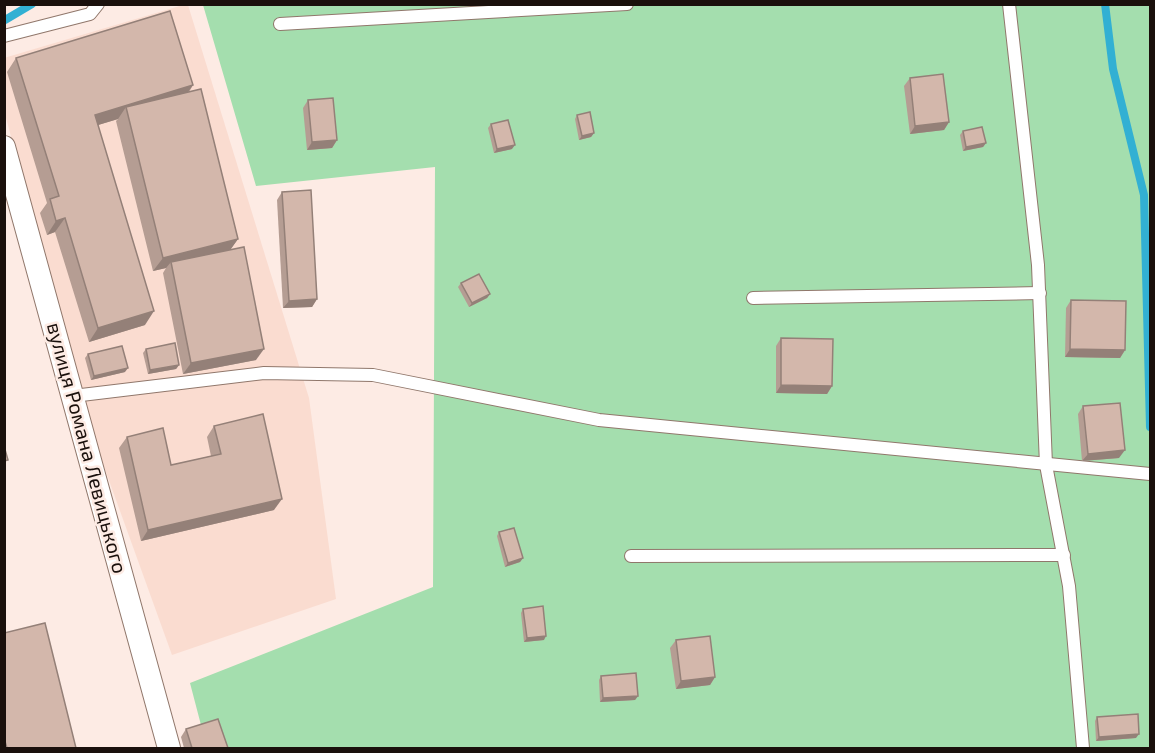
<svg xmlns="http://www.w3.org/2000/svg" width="1155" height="753" viewBox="0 0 1155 753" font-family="'Exo 2',sans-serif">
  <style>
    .built { fill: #fadcd0 }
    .green { fill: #a4deae }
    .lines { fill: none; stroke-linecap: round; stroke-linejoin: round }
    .stream { stroke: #32b0d3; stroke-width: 8 }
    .lane-casing { stroke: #90776b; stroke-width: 14 }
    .street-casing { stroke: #90776b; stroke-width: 24 }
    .lane { stroke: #fff; stroke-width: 12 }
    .street { stroke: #fff; stroke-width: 22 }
    .wall { fill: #b59d93 }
    .shaded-wall { fill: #948078 }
    .building { fill: #d3b7ab; stroke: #948078; stroke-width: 1.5 }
    .labels { text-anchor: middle; stroke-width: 5; stroke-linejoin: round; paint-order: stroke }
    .street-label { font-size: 20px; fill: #1a100c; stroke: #fdebe4 }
  </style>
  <rect width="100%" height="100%" fill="#fdebe4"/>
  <path class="built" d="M 183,5 L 188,5 L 309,398 L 336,599 L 172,655 L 85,414 L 5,114 L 4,58 Z"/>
  <path class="green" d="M 203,5 L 1150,5 L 1150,748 L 207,748 L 190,683 L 433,587 L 435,167 L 256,186 Z"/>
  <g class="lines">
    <g class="stream">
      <path d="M 1105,4 L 1113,69 L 1144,195 L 1150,427"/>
      <path d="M 5,20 L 32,4"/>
    </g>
    <defs>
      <g id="lane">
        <path d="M 1009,4 L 1038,265 L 1046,465 L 1069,586 L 1083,748"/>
        <path d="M 280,24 L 627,4"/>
        <path d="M 4,36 L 90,14 L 98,4"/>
        <path d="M 753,298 L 1040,293"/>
        <path d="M 73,396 L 264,373 L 373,375 L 599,420 L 1150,474"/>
        <path d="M 631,556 L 1064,555"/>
      </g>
      <path id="street" d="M 4,147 L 169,748"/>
    </defs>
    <use href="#lane" class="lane-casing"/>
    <use href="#street" class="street-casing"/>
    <use href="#lane" class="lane"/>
    <use href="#street" class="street"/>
  </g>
  <g class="wall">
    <path d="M 16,58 L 193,85 L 189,92 L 238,239 L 230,250 L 256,360 L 183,374 L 163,273 L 166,268 L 153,271 L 116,121 L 118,119 L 98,125 L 145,325 L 89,342 L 55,232 L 47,235 L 40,213 L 47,203 L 7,72 Z"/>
    <path d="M 910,78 L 949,122 L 944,130 L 910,134 L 904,86 Z"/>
    <path d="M 308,100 L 337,140 L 332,148 L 307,150 L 303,108 Z"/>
    <path d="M 577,115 L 594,133 L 591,137 L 579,140 L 575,119 Z"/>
    <path d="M 491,124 L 512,149 L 494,153 L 488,128 Z"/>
    <path d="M 963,131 L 986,143 L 983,147 L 963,151 L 960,135 Z"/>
    <path d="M 282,192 L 317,299 L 312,307 L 283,308 L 277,200 Z"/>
    <path d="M 461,283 L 490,294 L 487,298 L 469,307 L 458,287 Z"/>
    <path d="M 1071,300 L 1125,350 L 1120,358 L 1065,357 L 1066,308 Z"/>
    <path d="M 781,338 L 832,386 L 827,394 L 776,393 L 776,346 Z"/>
    <path d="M 146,349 L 179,365 L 176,369 L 148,374 L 143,353 Z"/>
    <path d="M 88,354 L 125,372 L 91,380 L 85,358 Z"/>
    <path d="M 1083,406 L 1119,458 L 1082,461 L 1078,414 Z"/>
    <path d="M 214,426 L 274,510 L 141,541 L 119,448 L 127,437 L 171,465 L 211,456 L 207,437 Z"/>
    <path d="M 499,532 L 523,558 L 520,562 L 505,567 L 497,536 Z"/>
    <path d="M 523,609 L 544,640 L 524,642 L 521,613 Z"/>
    <path d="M 676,640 L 715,677 L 710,685 L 676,689 L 670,648 Z"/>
    <path d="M 601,676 L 638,696 L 635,700 L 600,702 L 599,680 Z"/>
    <path d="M 1097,717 L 1136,738 L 1096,741 L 1095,721 Z"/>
    <path d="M 186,729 L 228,748 L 184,748 L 181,737 Z"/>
  </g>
  <g class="shaded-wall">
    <path d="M 193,85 L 183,99 L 126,107 L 118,119 L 85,129 L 95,115 Z"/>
    <path d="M 949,122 L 944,130 L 910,134 L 915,126 Z"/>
    <path d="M 594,133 L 591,137 L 579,140 L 582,136 Z"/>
    <path d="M 337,140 L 332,148 L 307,150 L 312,142 Z"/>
    <path d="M 986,143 L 983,147 L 963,151 L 966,147 Z"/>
    <path d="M 515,145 L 512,149 L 494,153 L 497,149 Z"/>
    <path d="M 65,218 L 55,232 L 47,235 L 56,221 Z"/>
    <path d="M 238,239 L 228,253 L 171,262 L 166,268 L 153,271 L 163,258 Z"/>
    <path d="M 490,294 L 487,298 L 469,307 L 472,303 Z"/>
    <path d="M 317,299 L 312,307 L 283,308 L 289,301 Z"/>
    <path d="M 154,311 L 145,325 L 89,342 L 98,328 Z"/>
    <path d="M 264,349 L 256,360 L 183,374 L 191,363 Z"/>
    <path d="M 1070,349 L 1125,350 L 1120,358 L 1065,357 Z"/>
    <path d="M 179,365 L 176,369 L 148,374 L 150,370 Z"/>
    <path d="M 128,368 L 125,372 L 91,380 L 94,376 Z"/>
    <path d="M 781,385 L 832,386 L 827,394 L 776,393 Z"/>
    <path d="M 1125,450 L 1119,458 L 1082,461 L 1088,454 Z"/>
    <path d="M 282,499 L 274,510 L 141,541 L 148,530 Z"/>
    <path d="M 523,558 L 520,562 L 505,567 L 508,563 Z"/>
    <path d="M 546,636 L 544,640 L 524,642 L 527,638 Z"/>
    <path d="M 715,677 L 710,685 L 676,689 L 681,681 Z"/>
    <path d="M 638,696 L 635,700 L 600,702 L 603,698 Z"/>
    <path d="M 1139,734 L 1136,738 L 1096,741 L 1099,737 Z"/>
  </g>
  <g class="building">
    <path d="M 170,11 L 193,85 L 95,115 L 154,311 L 98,328 L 65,218 L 56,221 L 50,199 L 59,196 L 16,58 Z"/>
    <path d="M 943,74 L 949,122 L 915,126 L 910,78 Z"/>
    <path d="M 201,89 L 238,239 L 163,258 L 126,107 Z"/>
    <path d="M 333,98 L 337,140 L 312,142 L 308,100 Z"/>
    <path d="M 590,112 L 594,133 L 582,136 L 577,115 Z"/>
    <path d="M 508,120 L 515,145 L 497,149 L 491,124 Z"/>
    <path d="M 982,127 L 986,143 L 966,147 L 963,131 Z"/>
    <path d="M 311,190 L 317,299 L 289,301 L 282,192 Z"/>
    <path d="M 244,247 L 264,349 L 191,363 L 171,262 Z"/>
    <path d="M 479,274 L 490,294 L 472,303 L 461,283 Z"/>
    <path d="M 1071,300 L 1126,301 L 1125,350 L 1070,349 Z"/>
    <path d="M 781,338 L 833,339 L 832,386 L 781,385 Z"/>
    <path d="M 175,343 L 179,365 L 150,370 L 146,349 Z"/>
    <path d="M 122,346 L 128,368 L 94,376 L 88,354 Z"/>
    <path d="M 1120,403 L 1125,450 L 1088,454 L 1083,406 Z"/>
    <path d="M 263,414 L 282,499 L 148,530 L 127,437 L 163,428 L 171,465 L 221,454 L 214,426 Z"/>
    <path d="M 4,446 L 8,460 L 4,461 Z"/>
    <path d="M 514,528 L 523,558 L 508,563 L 499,532 Z"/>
    <path d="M 543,606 L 546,636 L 527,638 L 523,609 Z"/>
    <path d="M 45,623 L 76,748 L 7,748 L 4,738 L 4,633 Z"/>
    <path d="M 710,636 L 715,677 L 681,681 L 676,640 Z"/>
    <path d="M 636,673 L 638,696 L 603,698 L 601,676 Z"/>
    <path d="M 1138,714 L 1139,734 L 1099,737 L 1097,717 Z"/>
    <path d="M 218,719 L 228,748 L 192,748 L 186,729 Z"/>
  </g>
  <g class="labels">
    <g class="street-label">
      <text transform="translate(87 448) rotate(75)" y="7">вулиця Романа Левицького</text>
    </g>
  </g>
  <rect width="1155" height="753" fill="none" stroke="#1a100c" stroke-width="12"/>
</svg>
